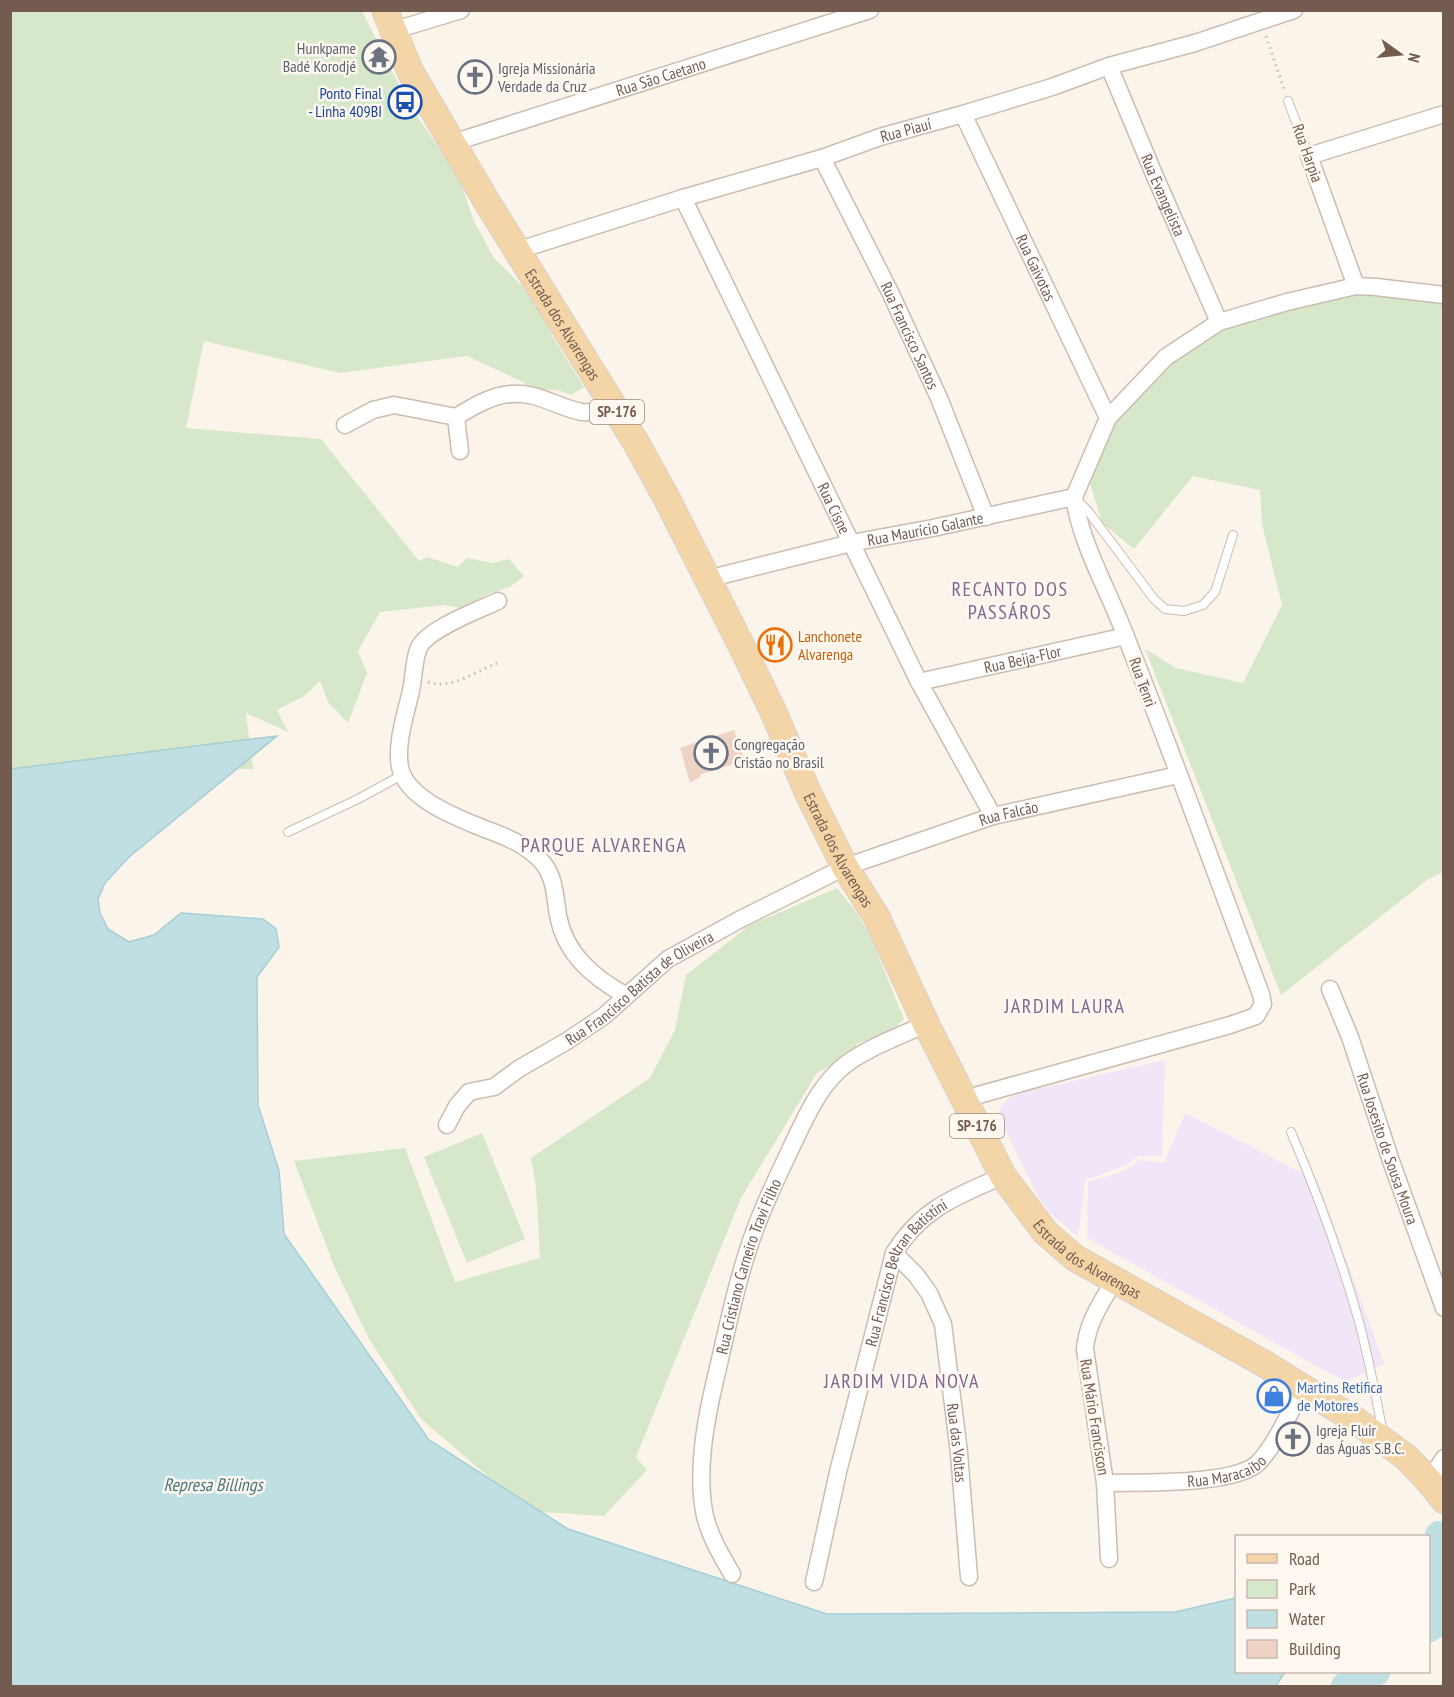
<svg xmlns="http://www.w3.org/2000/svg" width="1454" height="1697" viewBox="0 0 1454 1697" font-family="'PT Sans Narrow',sans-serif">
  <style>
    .education { fill: #f1e6f8 }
    .green { fill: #d6e8c9 }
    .water { fill: #bfdfe3; stroke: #a7ced4; stroke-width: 1.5 }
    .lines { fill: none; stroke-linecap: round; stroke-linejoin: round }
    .river { stroke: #bfdfe3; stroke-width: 28 }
    .building { fill: #eed3c4 }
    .service-casing { stroke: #ccbcb0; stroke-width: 10 }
    .minor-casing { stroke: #ccbcb0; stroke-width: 19 }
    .primary-casing { stroke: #d8d1ce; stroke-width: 28 }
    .path { stroke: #d3b7a7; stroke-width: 3; stroke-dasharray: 1.5 4.5; stroke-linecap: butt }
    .service { stroke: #fff; stroke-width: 8 }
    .minor { stroke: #fff; stroke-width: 16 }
    .primary { stroke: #f3d5a8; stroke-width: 26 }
    .labels { text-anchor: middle; stroke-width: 5; stroke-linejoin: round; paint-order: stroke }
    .shield { fill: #fef8f0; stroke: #9d8a7f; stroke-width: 1.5 }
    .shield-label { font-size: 15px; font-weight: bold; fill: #745b4f }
    .worship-label { font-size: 16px; fill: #5b616d; stroke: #fef8f0; text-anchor: start }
    .street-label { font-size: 16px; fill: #745b4f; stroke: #fef8f0 }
    .transit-label { font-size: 16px; fill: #164399; stroke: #fef8f0; text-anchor: end }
    .food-label { font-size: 16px; fill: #c56008; stroke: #fef8f0; text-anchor: start }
    .shop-label { font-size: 16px; fill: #366cbe; stroke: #fef8f0; text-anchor: start }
    .water-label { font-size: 18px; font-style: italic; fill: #47777e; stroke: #fef8f0 }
    .quarter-label { font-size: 20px; letter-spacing: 1.5px; fill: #81678f; stroke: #fef8f0 }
  </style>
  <rect width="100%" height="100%" fill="#fbf4ea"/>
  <g class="education">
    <path d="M 1165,1060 L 1162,1156 L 1139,1156 L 1124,1166 L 1085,1180 L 1078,1237 L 1048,1211 L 1039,1198 L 998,1115 L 1001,1106 L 1012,1095 Z"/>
    <path d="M 1185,1113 L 1318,1181 L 1384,1364 L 1345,1382 L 1087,1238 L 1088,1182 L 1127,1170 L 1139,1160 L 1164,1163 Z"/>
  </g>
  <g class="green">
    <path d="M 10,11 L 362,11 L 407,101 L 459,178 L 474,221 L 494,258 L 535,299 L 553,337 L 584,387 L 571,395 L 558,390 L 523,389 L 525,383 L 467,356 L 340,373 L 204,341 L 186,428 L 321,439 L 419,561 L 427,557 L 458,567 L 467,558 L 493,563 L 509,559 L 524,576 L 510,587 L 488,594 L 461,608 L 444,605 L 380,612 L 358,651 L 367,673 L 348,723 L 328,702 L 320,681 L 304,696 L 277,710 L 288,732 L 246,713 L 253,769 L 207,768 L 11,785 Z"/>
    <path d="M 1359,291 L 1443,300 L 1443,872 L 1427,880 L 1281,995 L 1145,649 L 1176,668 L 1243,683 L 1282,605 L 1262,524 L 1260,490 L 1193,476 L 1134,549 L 1102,523 L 1087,474 L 1113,421 L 1180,353 L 1222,325 Z"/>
    <path d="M 837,888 L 857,913 L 871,938 L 904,1019 L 894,1029 L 857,1044 L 851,1055 L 817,1073 L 741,1198 L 636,1457 L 647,1470 L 604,1516 L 541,1512 L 491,1479 L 421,1419 L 369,1339 L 334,1266 L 294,1161 L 405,1148 L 455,1282 L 540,1258 L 536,1187 L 531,1158 L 650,1078 L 675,1030 L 686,975 L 750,925 Z"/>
    <path d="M 482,1133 L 525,1239 L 467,1263 L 424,1157 Z"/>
  </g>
  <path class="water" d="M 277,736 L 129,857 L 105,883 L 98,899 L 100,913 L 108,929 L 129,942 L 154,935 L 181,913 L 263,919 L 276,929 L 279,947 L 257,977 L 258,1105 L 279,1171 L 284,1234 L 429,1440 L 568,1529 L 827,1614 L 1175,1612 L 1236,1598 L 1236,1672 L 1285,1672 L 1276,1686 L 11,1686 L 11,769 Z"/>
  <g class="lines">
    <g class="river">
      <path d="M 1428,1629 L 1433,1626 L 1439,1613 L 1439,1535"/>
      <path d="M 1345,1686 L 1376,1672"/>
    </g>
  </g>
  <path class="building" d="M 734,730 L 745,761 L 701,774 L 700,777 L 690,783 L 680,748 Z"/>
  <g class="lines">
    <defs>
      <g id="service">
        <path d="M 1288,101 L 1309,156"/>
        <path d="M 1078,501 L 1088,511 L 1154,599 L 1165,609 L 1184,611 L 1203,605 L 1215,592 L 1233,535"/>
        <path d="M 288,832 L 358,799 L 402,775"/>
        <path d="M 1291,1132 C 1317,1193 1341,1257 1359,1322 C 1369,1359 1376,1396 1383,1434"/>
      </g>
      <g id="minor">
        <path d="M 392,31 L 461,10"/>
        <path id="s1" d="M 1109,66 L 1154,174 L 1219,322"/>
        <path id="s2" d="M 963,114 L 1108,418"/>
        <path id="s3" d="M 452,143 L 870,10"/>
        <path id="s4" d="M 822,158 L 890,292 L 939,398 L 986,517"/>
        <path id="s5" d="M 683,198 L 919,682 L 993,816"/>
        <path id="s6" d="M 519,250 L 683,198 L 822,158 L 880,137 L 963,114 L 1052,87 L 1109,66 L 1195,43 L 1294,10"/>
        <path d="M 1356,286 L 1309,156 L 1444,114"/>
        <path d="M 345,425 L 373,410 L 394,405 L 456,417"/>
        <path d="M 460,451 L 456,417 C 472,407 492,395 511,394 C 537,391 558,408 582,412 C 593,413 604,410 615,408"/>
        <path id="s7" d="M 707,579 L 851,543 L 933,528 L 1074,497"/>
        <path d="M 498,601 C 479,610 424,630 418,650 C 413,664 414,683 409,699 C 404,719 396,746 400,767 C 406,799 458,818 485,829 C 507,837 527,845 543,863 C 555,878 555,897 558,915 C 565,954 593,977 625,995"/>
        <path id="s8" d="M 919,682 L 1126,636"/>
        <path id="s9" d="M 1330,989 L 1350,1037 L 1391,1161 L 1444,1308"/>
        <path d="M 964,1099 L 1230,1025 L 1256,1016 L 1263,1004 L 1261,994 C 1216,875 1173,755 1126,637 C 1109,591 1081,545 1074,497 L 1108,418 L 1166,357 L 1219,322 L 1287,302 L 1356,286 L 1376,287 L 1444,295"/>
        <path id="s10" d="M 447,1125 L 457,1106 L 469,1092 L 494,1087 L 520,1068 L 567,1041 L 604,1016 L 668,959 L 739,920 L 845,867 L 993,816 L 1178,775"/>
        <path id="s11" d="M 894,1253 L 916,1275 L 929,1293 L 943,1324 L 959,1453 L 969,1577"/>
        <path d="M 1429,1481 L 1444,1458"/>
        <path id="s12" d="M 1105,1483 C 1140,1482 1236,1486 1259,1462 C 1276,1444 1291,1409 1304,1387"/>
        <path d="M 1109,1559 L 1105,1483 L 1085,1349 C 1087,1323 1101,1303 1114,1281"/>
        <path id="s13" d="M 732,1574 C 721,1555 710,1537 705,1516 C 695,1470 707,1413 718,1368 C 727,1329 735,1290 747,1253 C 758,1217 775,1182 791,1148 C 804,1121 816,1092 838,1071 C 858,1051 900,1036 926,1024"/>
        <path id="s14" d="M 814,1582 L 838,1472 L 894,1253 C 922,1208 957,1196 1003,1176"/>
      </g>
      <g id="primary">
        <path id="s15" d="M 385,10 L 410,71 L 487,202 L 635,441 L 666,497 L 740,643 L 773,711 L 808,793 L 845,867 L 876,916 L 926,1024 L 1003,1176 L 1045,1232 L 1075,1258 L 1263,1363 L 1355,1420 L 1406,1457 L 1429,1481 L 1444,1500"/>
      </g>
    </defs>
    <use href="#service" class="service-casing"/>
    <use href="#minor" class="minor-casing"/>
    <use href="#primary" class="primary-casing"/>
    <g class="path">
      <path d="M 1266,36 L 1285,92"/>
      <path d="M 428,682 C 450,690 476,672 497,663"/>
    </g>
    <use href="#service" class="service"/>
    <use href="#minor" class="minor"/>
    <use href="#primary" class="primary"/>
  </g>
  <defs>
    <symbol id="temple-ring" viewBox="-11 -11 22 22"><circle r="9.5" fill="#fef8f0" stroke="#6b7280" stroke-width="1.5"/><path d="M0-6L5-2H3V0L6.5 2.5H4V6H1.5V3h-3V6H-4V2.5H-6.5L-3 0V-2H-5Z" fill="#6b7280"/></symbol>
    <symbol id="church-ring" viewBox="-11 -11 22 22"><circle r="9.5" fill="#fef8f0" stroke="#6b7280" stroke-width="1.5"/><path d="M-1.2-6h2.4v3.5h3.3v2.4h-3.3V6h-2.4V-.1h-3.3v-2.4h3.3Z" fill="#6b7280"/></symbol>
    <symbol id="bus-ring" viewBox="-11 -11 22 22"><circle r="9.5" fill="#fef8f0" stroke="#1a4fb4" stroke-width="1.5"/><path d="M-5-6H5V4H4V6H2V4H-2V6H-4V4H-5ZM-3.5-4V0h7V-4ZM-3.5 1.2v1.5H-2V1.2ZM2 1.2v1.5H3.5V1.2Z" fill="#1a4fb4"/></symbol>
    <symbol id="restaurant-ring" viewBox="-11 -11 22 22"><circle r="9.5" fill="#fef8f0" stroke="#e8710a" stroke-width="1.5"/><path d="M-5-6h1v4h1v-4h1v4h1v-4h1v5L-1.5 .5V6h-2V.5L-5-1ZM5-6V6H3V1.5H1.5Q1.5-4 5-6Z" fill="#e8710a"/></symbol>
    <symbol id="shop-ring" viewBox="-11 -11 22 22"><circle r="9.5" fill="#fef8f0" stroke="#3f7fe0" stroke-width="1.5"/><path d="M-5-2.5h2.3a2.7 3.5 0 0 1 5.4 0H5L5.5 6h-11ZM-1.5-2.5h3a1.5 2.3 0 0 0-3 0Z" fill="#3f7fe0"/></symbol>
  </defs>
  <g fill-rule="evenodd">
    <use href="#temple-ring" x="360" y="38" width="38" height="38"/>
    <use href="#church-ring" x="456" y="58" width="38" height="38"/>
    <use href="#bus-ring" x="386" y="83" width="38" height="38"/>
    <use href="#restaurant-ring" x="756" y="626" width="38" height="38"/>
    <use href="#church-ring" x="692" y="734" width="38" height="38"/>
    <use href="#shop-ring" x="1255" y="1377" width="38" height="38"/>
    <use href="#church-ring" x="1274" y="1420" width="38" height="38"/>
  </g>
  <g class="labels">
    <g class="shield">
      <rect x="590" y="400" width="54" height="24" rx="4.5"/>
      <rect x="950" y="1114" width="54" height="24" rx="4.5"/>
    </g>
    <g class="shield-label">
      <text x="617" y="417">SP-176</text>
      <text x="977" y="1131">SP-176</text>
    </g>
    <g class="worship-label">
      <text x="356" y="54" text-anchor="end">Hunkpame<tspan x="356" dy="18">Badé Korodjé</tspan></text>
      <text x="498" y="74">Igreja Missionária<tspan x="498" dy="18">Verdade da Cruz</tspan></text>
      <text x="734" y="750">Congregação<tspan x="734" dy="18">Cristão no Brasil</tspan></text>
      <text x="1316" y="1436">Igreja Fluir<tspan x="1316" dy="18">das Águas S.B.C.</tspan></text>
    </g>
    <g class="street-label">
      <text dy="6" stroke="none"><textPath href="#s3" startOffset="219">Rua São Caetano</textPath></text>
      <text dy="6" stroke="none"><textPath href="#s6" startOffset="405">Rua Piauí</textPath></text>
      <text transform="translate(1308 153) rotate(70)" y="6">Rua Harpia</text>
      <text dy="6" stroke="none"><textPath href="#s1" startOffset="140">Rua Evangelista</textPath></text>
      <text dy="6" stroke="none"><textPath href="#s2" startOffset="170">Rua Gaivotas</textPath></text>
      <text dy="6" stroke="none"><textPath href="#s15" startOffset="362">Estrada dos Alvarengas</textPath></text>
      <text dy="6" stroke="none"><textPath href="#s4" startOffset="198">Rua Francisco Santos</textPath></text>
      <text dy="6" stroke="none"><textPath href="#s5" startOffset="345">Rua Cisne</textPath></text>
      <text dy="6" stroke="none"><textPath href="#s7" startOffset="224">Rua Maurício Galante</textPath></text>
      <text dy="6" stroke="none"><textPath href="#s8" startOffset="106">Rua Beija-Flor</textPath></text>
      <text transform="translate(1143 682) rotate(70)" y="6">Rua Tenri</text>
      <text dy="6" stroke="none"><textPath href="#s10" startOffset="654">Rua Falcão</textPath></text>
      <text dy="6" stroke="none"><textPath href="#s15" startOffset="956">Estrada dos Alvarengas</textPath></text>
      <text dy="6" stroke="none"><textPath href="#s10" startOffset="242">Rua Francisco Batista de Oliveira</textPath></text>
      <text dy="6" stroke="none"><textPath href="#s9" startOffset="170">Rua Josesito de Sousa Moura</textPath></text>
      <text dy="6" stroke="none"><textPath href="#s15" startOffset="1442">Estrada dos Alvarengas</textPath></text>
      <text dy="6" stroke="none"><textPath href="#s13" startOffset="320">Rua Cristiano Carneiro Travi Filho</textPath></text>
      <text dy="6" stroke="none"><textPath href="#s14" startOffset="327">Rua Francisco Beltran Batistini</textPath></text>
      <text transform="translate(1095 1417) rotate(81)" y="6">Rua Mário Franciscon</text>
      <text dy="6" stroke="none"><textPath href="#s11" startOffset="207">Rua das Voltas</textPath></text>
      <text dy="6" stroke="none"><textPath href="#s12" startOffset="123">Rua Maracaibo</textPath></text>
    </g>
    <g class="transit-label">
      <text x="382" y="99">Ponto Final<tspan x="382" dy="18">- Linha 409BI</tspan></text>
    </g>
    <g class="food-label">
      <text x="798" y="642">Lanchonete<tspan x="798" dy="18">Alvarenga</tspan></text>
    </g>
    <g class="shop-label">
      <text x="1297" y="1393">Martins Retifica<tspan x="1297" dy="18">de Motores</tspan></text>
    </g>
    <g class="water-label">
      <text x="213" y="1491">Represa Billings</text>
    </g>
    <g class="quarter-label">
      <text x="1010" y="596">RECANTO DOS<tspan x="1010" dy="23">PASSÁROS</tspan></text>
      <text x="604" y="852">PARQUE ALVARENGA</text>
      <text x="1065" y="1013">JARDIM LAURA</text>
      <text x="902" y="1388">JARDIM VIDA NOVA</text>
    </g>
  </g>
  <rect width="1454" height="1697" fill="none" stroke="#745b4f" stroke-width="24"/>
  <rect x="1235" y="1535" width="195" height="138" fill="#fef8f0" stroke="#c7b9b0" stroke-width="1.5"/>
  <rect x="1247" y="1554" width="30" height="9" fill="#f3d5a8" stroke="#c7b9b0" stroke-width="1.5"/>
  <text x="1289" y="1565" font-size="18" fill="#745b4f">Road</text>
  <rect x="1247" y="1580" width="30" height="18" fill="#d6e8c9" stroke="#c7b9b0" stroke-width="1.5"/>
  <text x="1289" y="1595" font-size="18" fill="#745b4f">Park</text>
  <rect x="1247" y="1610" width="30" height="18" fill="#bfdfe3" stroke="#c7b9b0" stroke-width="1.5"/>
  <text x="1289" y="1625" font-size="18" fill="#745b4f">Water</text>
  <rect x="1247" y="1640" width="30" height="18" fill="#eed3c4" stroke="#c7b9b0" stroke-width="1.5"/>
  <text x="1289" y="1655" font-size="18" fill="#745b4f">Building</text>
  <g transform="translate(1400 54) rotate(105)" stroke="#fef8f0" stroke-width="4.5" paint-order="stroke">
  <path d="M0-4.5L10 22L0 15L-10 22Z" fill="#745b4f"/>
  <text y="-9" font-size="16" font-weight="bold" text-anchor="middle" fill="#745b4f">N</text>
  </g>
</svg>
